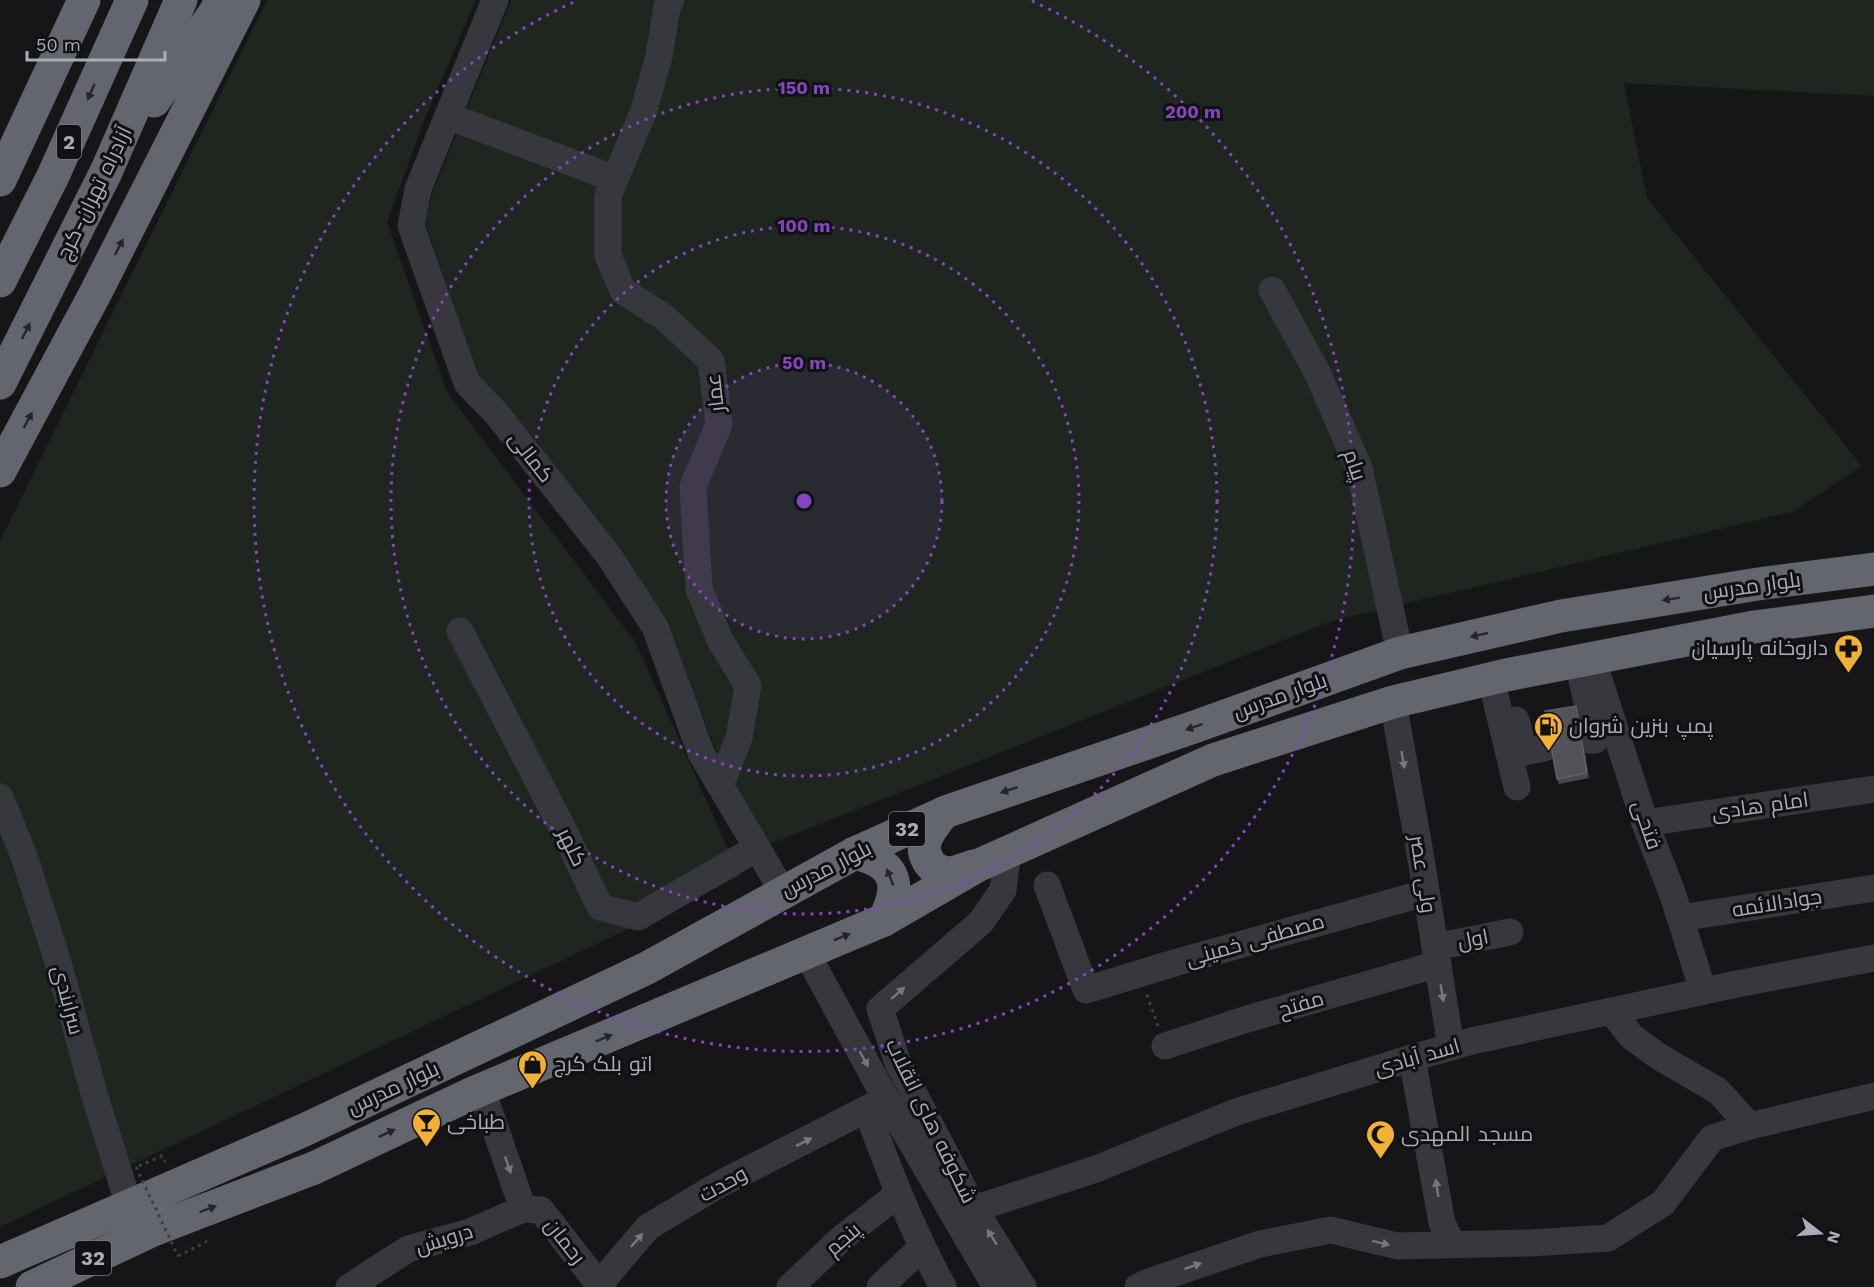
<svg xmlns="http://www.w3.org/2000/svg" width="1874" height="1287" viewBox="0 0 1874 1287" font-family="'Work Sans',Cairo,sans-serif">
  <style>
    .green { fill: #1e261f }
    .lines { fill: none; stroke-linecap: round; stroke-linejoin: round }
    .path { stroke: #3d3f44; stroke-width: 3; stroke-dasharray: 3 4.5; stroke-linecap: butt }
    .minor { stroke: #37383d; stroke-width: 27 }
    .highway { stroke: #63666e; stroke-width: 33 }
    .path-bridge { stroke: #3d3f44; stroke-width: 3; stroke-dasharray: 3 4.5; stroke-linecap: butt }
    .wall { fill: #47494d }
    .shaded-wall { fill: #2f3033 }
    .building { fill: #525359; stroke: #5f6168; stroke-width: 1.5 }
    .oneway { fill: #26262a }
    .oneway2 { fill: #757881 }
    .ring { fill: none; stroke: #8446be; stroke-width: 3; stroke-dasharray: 3 6 }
    .labels { text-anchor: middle; stroke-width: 6; stroke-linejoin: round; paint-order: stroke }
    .shield { fill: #111113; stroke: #7b7e86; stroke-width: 1.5 }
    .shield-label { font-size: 20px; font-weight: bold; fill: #a8adb8 }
    .street-label { font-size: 21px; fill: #a8adb8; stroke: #111113 }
    .poi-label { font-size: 21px; fill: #a8adb8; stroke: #111113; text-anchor: start }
    .centre { fill: #8446be; stroke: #111113; stroke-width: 3 }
    .ring-label { font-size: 18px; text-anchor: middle; font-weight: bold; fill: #8446be; stroke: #111113; stroke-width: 6; stroke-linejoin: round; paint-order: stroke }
  </style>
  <rect width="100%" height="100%" fill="#161618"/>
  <g class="green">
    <path d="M 267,0 L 476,0 L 425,118 L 387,222 L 447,392 L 636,643 L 740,876 L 0,1227 L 0,541 Z"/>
    <path d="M 511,0 L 1874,0 L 1874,96 L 1624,83 L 1647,198 L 1862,466 L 1792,512 L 1332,621 L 770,844 L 719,758 L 662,615 L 622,550 L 478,375 L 425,222 L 433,191 Z"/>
  </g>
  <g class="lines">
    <g class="path">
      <path d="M 1147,995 L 1158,1026"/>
      <path d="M 139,1166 L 162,1156 L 165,1162"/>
      <path d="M 178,1256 L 206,1242 L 204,1238"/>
    </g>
    <g class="minor">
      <path d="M 495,0 L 418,189 L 411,226 L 467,383 L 496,413 L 609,556 L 655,627 L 701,753 L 783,892"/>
      <path d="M 671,0 L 667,7 L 659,56 L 644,110 L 608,196 L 608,256 L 623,291 L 664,317 L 711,361 L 719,424 L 693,487 L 699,589 L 720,640 L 748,686 L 739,738 L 720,786"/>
      <path d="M 448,116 L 615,179"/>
      <path d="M 1272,290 L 1317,372 L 1359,468 L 1400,653"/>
      <path d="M 460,631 L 565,833 L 600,907 L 638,917 L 757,848"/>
      <path d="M 1592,658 L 1645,823 L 1673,895 L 1703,991"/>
      <path d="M 1579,666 L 1595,740 L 1590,740"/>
      <path d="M 1491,679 L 1517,787"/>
      <path d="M 1393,702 L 1420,853 L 1451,1047"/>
      <path d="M 1516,720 L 1524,752 L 1544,748"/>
      <path d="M 0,797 L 24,856 L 57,959 L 95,1097 L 129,1205"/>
      <path d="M 1645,823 L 1874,789"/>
      <path d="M 1008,851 L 1003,890 L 981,922 L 880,1009 L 898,1063 L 974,1209 L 1023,1287"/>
      <path d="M 1047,885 L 1086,990 L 1174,963 L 1425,893"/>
      <path d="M 1680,918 L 1874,888"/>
      <path d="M 1435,947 L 1510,932"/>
      <path d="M 806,952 L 886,1099 L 996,1287"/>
      <path d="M 1611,1011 L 1632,1037 L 1658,1056 L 1718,1091 L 1750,1126"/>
      <path d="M 1165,1046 L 1244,1020 L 1438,964"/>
      <path d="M 1412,1058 L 1442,1223 L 1452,1244"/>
      <path d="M 482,1090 L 523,1209"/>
      <path d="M 867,1110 C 889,1171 912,1230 943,1287"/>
      <path d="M 974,1209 L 1096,1169 L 1236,1112 L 1412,1058 L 1472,1041 L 1737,984 L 1874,958"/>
      <path d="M 349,1287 L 408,1249 L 470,1232 L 523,1209 L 541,1210 L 601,1287"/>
      <path d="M 597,1287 L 648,1227 L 720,1184 L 886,1099"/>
      <path d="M 790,1287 L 842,1238 L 898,1194"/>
      <path d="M 880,1287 L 921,1248"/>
      <path d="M 1138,1287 L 1151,1281 L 1260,1244 L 1331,1230 L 1397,1246 L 1531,1243 L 1608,1238 L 1663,1203 L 1712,1138 L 1750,1126 L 1874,1096"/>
    </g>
    <g class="highway">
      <path d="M 154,101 L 215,12 L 221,0"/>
      <path d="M 0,180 L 84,0"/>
      <path d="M 0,281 L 53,176 L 132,0"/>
      <path d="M 0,383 L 106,172 L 181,0"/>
      <path d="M 0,471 L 95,294 L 244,0"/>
      <path d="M 943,813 C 930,830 914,847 933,867 C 938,871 943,873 950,873 C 958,872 966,868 973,866"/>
      <path d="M 855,853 C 895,863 903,883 884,920"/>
      <path d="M 0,1262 L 304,1130 L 647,968 L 855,853 L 948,811 L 1197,726 L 1400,653 L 1561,616 L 1758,584 L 1874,569"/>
      <path d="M 32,1287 L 153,1230 L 314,1168 L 473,1093 L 884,920 L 979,865 L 1213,760 L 1393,702 L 1506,675 L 1754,627 L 1874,611"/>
    </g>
    <path class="path-bridge" d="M 136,1167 L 178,1256"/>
  </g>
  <path class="wall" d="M 1576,706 L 1578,711 L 1589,778 L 1559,784 L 1557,779 Z"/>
  <path class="shaded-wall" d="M 1576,706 L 1578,711 L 1589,778 L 1587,773 Z"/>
  <path class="building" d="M 1576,706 L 1587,773 L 1557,779 L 1545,711 Z"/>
  <defs><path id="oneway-solid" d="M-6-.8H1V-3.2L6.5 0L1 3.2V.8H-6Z" transform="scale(1.5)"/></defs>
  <g class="oneway">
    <use href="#oneway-solid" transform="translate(91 92) rotate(114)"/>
    <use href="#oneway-solid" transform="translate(119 247) rotate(-63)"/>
    <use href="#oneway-solid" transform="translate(26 331) rotate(-63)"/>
    <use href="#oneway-solid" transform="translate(28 420) rotate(-62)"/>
    <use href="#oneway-solid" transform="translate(1671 599) rotate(171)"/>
    <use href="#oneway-solid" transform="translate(1479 635) rotate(167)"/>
    <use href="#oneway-solid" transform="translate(1194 727) rotate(161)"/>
    <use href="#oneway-solid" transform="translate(1009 790) rotate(161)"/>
    <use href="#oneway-solid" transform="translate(890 877) rotate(-112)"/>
    <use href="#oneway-solid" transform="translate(842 937) rotate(-22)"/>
    <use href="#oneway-solid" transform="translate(604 1038) rotate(-23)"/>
    <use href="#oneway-solid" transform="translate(387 1133) rotate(-25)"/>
    <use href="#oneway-solid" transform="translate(208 1209) rotate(-21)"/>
  </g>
  <g class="oneway2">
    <use href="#oneway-solid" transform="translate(1403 760) rotate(80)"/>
    <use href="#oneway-solid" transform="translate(898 993) rotate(-41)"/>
    <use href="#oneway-solid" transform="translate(1442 993) rotate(81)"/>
    <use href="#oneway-solid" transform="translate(864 1059) rotate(61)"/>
    <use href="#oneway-solid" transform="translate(804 1142) rotate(-27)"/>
    <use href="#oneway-solid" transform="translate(508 1165) rotate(71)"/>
    <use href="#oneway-solid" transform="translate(1437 1188) rotate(-99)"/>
    <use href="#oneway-solid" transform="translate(992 1237) rotate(-122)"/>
    <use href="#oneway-solid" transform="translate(637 1240) rotate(-48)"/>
    <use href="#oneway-solid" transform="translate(1381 1243) rotate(14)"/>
    <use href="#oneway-solid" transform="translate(1193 1266) rotate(-19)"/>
  </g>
  <circle cx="804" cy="501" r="138" fill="#8446be" fill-opacity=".12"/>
  <g class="ring">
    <circle cx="804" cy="501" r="138"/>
    <circle cx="804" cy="501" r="275"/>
    <circle cx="804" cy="501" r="413"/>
    <path d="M1032 1A550 550 0 1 1 576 1"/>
  </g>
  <defs>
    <symbol id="pharmacy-pin" viewBox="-11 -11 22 30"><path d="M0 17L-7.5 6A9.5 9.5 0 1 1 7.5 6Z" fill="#f2b134" stroke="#111113"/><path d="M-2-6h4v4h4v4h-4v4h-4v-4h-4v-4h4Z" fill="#111"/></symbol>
    <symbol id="fuel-pin" viewBox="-11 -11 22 30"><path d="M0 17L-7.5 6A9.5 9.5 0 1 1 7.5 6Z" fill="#f2b134" stroke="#111113"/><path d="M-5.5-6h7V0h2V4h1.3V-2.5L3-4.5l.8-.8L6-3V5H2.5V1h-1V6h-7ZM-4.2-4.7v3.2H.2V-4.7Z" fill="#111"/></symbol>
    <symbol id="shop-pin" viewBox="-11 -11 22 30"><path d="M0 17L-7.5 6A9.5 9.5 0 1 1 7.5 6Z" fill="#f2b134" stroke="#111113"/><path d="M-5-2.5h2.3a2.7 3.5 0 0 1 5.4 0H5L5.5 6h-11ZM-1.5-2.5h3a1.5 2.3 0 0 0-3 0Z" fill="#111"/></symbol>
    <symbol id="bar-pin" viewBox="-11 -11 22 30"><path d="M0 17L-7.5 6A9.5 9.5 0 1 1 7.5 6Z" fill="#f2b134" stroke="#111113"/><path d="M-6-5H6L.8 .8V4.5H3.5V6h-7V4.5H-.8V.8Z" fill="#111"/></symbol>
    <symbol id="mosque-pin" viewBox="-11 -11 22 30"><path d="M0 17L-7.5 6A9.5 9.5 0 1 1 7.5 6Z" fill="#f2b134" stroke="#111113"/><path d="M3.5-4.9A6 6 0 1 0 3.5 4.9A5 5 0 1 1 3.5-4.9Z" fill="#111"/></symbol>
  </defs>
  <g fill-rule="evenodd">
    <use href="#pharmacy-pin" x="1832" y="632" width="33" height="45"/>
    <use href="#fuel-pin" x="1532" y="710" width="33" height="45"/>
    <use href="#shop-pin" x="516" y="1048" width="33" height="45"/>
    <use href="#bar-pin" x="410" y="1106" width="33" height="45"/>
    <use href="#mosque-pin" x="1364" y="1118" width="33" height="45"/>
  </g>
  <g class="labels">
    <g class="shield">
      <rect x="57" y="125" width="24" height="34" rx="4.5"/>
      <rect x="889" y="812" width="36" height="34" rx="4.5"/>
      <rect x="75" y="1241" width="36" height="34" rx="4.5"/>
    </g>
    <g class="shield-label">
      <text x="69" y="149">2</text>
      <text x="907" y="836">32</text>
      <text x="93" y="1265">32</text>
    </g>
    <g class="street-label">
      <text transform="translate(94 193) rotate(-64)" y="7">آزادراه تهران-کرج</text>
      <text transform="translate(715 393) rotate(-97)" y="7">عمار</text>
      <text transform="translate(531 457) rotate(52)" y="7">کمالی</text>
      <text transform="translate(1355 465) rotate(71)" y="7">پیام</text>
      <text transform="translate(1752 586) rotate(-8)" y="7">بلوار مدرس</text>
      <text transform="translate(1280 696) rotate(-20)" y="7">بلوار مدرس</text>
      <text transform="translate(1760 806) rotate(-8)" y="7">امام هادی</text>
      <text transform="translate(1647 825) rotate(71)" y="7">فتحی</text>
      <text transform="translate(572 847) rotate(64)" y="7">کلهر</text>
      <text transform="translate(826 869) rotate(-27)" y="7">بلوار مدرس</text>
      <text transform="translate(1423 874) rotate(81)" y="7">ولی عصر</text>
      <text transform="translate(1777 903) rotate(-9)" y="7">جوادالائمه</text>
      <text transform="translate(1473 939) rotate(-11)" y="7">اول</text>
      <text transform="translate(1255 940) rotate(-16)" y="7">مصطفی خمینی</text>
      <text transform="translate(68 1000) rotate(75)" y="7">سرابندی</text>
      <text transform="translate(1301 1004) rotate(-16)" y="7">مفتح</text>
      <text transform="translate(1417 1057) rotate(-16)" y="7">اسد آبادی</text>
      <text transform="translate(393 1088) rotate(-25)" y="7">بلوار مدرس</text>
      <text transform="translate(931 1121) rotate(64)" y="7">شکوفه های انقلاب</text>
      <text transform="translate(723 1184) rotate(-29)" y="7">وحدت</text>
      <text transform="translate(444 1239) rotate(-17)" y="7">درویش</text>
      <text transform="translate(843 1239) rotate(-41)" y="7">پنجم</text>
      <text transform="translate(565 1241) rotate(52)" y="7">رحمان</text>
    </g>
    <g class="poi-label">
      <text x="1828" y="655" text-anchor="end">داروخانه پارسیان</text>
      <text x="1569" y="733">پمپ بنزین شروان</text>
      <text x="554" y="1071">اتو بلک کرج</text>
      <text x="447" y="1129">طباخی</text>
      <text x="1401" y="1141">مسجد المهدی</text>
    </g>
  </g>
  <circle cx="804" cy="501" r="9" class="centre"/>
  <g class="ring-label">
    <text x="804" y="94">150 m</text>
    <text x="1193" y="118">200 m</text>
    <text x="804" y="232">100 m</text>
    <text x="804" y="369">50 m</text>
  </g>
  <g transform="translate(1820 1233) rotate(107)" stroke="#111113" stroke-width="4.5" paint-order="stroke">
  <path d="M0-4.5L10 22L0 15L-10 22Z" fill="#a8adb8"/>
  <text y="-9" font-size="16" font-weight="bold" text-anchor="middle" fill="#a8adb8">N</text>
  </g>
  <path d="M27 51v9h138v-9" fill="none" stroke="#a8adb8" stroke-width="3"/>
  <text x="36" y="51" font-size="18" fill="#a8adb8" stroke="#111113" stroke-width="4.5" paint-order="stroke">50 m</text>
</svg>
